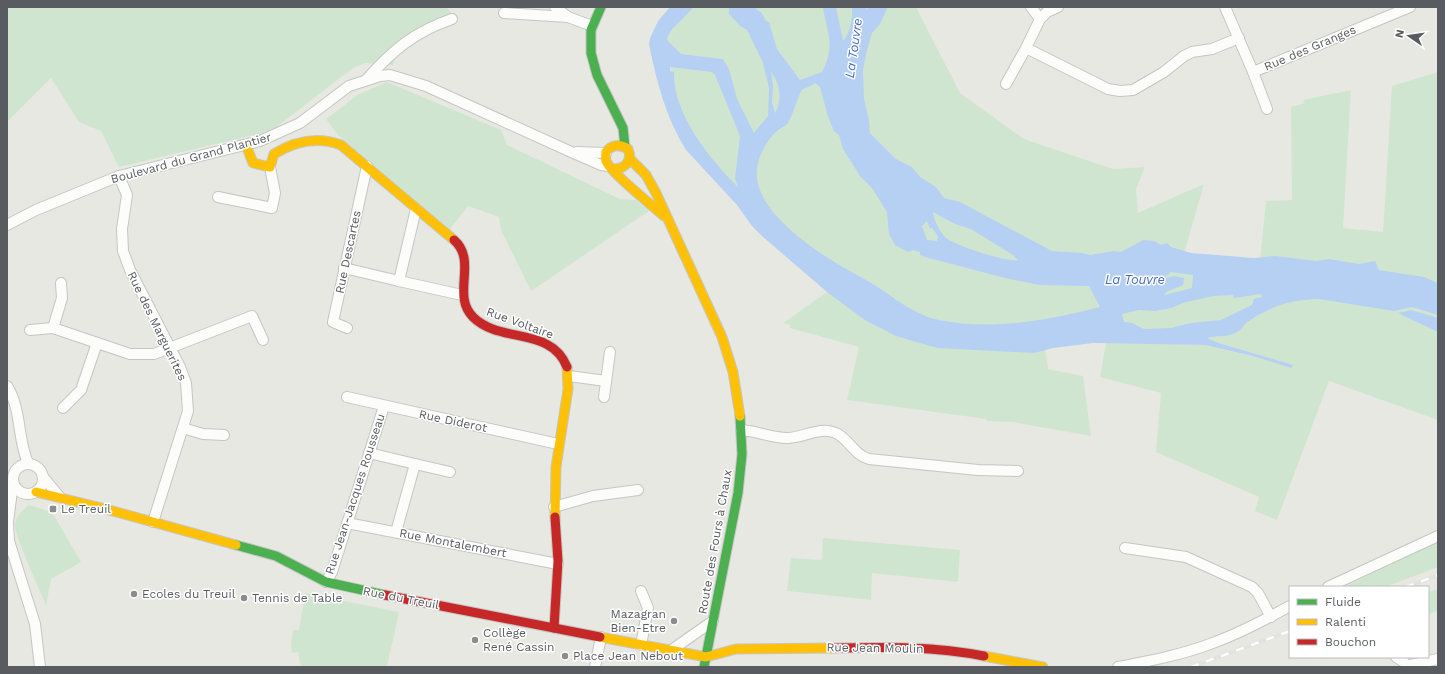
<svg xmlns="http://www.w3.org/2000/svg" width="1445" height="674" viewBox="0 0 1445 674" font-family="'Work Sans',sans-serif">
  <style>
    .green { fill: #d0e5d0 }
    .water { fill: #b6d0f3; fill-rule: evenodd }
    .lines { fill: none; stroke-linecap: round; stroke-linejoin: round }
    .street-casing { stroke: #c5c6c4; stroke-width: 12 }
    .fast-casing { stroke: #c5c7c5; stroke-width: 11 }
    .slow-casing { stroke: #c5c7c5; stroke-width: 11 }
    .jam-casing { stroke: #c5c7c5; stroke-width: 11 }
    .street { stroke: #fcfcfb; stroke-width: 10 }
    .fast { stroke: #4caf50; stroke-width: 9 }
    .slow { stroke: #ffc107; stroke-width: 9 }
    .jam { stroke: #c62828; stroke-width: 9 }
    .rail-casing { stroke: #e2e2e1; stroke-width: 4 }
    .rail { stroke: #fff; stroke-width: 2.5; stroke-dasharray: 8; stroke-linecap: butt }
    .poi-dot { fill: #8a8c8e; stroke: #fff; stroke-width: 1.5 }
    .labels { text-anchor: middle; stroke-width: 3; stroke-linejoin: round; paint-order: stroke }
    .street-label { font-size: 12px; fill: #585b60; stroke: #fff }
    .poi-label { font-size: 12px; fill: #585b60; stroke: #fff; text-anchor: start }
    .water-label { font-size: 13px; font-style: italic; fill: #456dbb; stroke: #fff }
  </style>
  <rect width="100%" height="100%" fill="#e8e8e2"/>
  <g class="green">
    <path d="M 7,7 L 446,7 L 459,21 L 428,31 L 396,55 L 393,65 L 366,63 L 353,68 L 271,131 L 119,167 L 101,131 L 79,122 L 51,78 L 7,122 Z"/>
    <path d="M 675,7 L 916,7 L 960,93 L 1024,139 L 1113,169 L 1145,167 L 1136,189 L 1138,213 L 1204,184 L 1184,254 L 1260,260 L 1266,201 L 1292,200 L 1291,107 L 1305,103 L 1303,100 L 1351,90 L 1343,228 L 1383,232 L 1392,86 L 1438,72 L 1438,420 L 1329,381 L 1277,520 L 1255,511 L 1259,497 L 1156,452 L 1161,393 L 1100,377 L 1106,343 L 1205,345 L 1249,355 L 1201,339 L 1044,341 L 1048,369 L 1083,376 L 1091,436 L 1012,422 L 987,421 L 986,419 L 847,400 L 859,347 L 790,328 L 790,325 L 783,323 L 827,292 L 705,160 L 684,126 L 663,37 Z"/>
    <path d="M 387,82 L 501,130 L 507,145 L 620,199 L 636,200 L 649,211 L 531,291 L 501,230 L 499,217 L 468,206 L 450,229 L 338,135 L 326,119 L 359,94 Z"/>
    <path d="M 29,505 L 52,512 L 81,562 L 51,579 L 46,606 C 41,592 14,535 15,525 C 16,516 22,510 29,505 Z"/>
    <path d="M 823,538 L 960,550 L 958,582 L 872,573 L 871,600 L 787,591 L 791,558 L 822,560 Z"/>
    <path d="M 1438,540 L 1438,567 L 1385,587 L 1345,587 Z"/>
    <path d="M 1438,589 L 1438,611 L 1428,614 L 1428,592 Z"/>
    <path d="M 305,593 L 399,612 L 387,667 L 301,667 L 298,652 L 292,653 L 291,645 L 293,630 L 299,630 Z"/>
  </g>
  <g class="water">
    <path d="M 670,7 L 693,7 C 687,17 668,29 667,40 L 681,54 L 723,59 L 729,69 L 737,99 L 754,133 L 768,116 L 769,88 L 763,63 L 747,30 L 740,26 L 729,14 L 729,7 L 756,7 L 757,10 L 761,12 L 766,21 L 769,22 L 777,49 L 800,80 L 822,72 C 836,44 827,35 823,7 L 836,7 L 843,41 C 850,34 853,17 852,7 L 865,7 L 867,10 L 868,7 L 888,7 L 880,24 L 872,33 L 867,50 L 863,70 L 864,99 L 869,120 L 870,133 L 896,159 L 912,167 L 920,177 L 936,187 L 944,198 L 960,202 L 1052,251 L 1082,253 L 1090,255 L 1114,251 L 1121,252 L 1143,240 L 1154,241 L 1161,245 L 1167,243 L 1171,247 L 1191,253 L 1254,258 L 1275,256 L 1316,261 L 1329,259 L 1359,264 L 1375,261 L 1379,270 L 1424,277 L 1438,283 L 1438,315 L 1412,307 L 1394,311 L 1319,299 C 1288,300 1271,306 1246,323 C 1243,326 1241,330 1237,332 C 1228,338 1216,335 1207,338 L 1218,343 L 1293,365 L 1291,368 L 1253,356 L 1205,345 L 1093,343 L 1053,348 L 1034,353 L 937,348 L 896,336 L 865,320 L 827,292 L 762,236 L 752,226 L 737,205 L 686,150 C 666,118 656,80 649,44 L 650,38 L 658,21 ZM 670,67 L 712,72 L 715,75 L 740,136 L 735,178 L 738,187 C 709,158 673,114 674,72 L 670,71 ZM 771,72 C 780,83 783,100 775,113 L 772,102 L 773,86 ZM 815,83 L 820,87 L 828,117 L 834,131 L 839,135 L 843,149 L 860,176 L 872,188 L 887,212 L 889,234 L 895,245 L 908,252 L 913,250 L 920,252 L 920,255 L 925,257 L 1005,278 L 1039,285 L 1089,286 L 1100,307 C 1049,320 992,331 939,320 C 911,314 892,295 868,281 C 832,262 745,213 758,163 C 760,153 769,138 776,132 C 780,128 785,127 788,123 C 792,117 800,91 802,90 C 806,87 811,87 815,83 ZM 933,212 L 955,224 L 971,229 L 1013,255 L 1018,260 C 1008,263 953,245 945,237 C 939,230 934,221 933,212 ZM 927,221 L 930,229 L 932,228 L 938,236 L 937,241 L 927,240 L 922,226 ZM 1171,272 L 1193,275 L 1192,288 L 1164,295 L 1166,292 L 1183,285 L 1184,278 L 1174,276 L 1166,278 L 1166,276 ZM 1261,294 L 1262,297 L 1254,299 L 1252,305 L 1221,320 L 1191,323 L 1171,328 L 1144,329 L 1132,323 L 1124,322 L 1122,314 L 1139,310 L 1155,311 L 1171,308 L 1186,302 L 1214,296 L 1233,295 L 1234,298 Z"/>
    <path d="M 1411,310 L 1438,318 L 1438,332 L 1398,313 Z"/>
  </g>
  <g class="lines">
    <defs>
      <g id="street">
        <path d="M 555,7 L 568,17 L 592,26"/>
        <path d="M 1031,7 L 1040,19 L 1026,48 L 1108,89 L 1120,91 L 1133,90 L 1164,72 L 1184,56 L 1192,52 L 1212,49 L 1239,38"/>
        <path d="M 1225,7 L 1253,72 L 1410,7"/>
        <path d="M 504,13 L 568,17"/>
        <path d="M 1040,19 L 1047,12 L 1058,7"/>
        <path d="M 1253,72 L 1267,109"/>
        <path d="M 366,80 C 393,50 414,32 452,19"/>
        <path d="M 1006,84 L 1026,48"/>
        <path d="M 577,152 L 606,153"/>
        <path d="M 119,176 L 127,195 L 122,229 L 123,251 L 130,270 L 180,367 L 186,383 L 188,411 L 153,522"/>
        <path d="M 218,197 L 272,208 L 275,193 L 270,167"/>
        <path d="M 7,225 L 36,210 L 119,176 L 260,141 L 300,123 L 349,86 L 380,76 L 390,75 L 426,86 L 569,151 L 601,165 L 608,166"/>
        <path d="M 344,268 L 399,281 L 416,209"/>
        <path d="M 399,281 L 462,295"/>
        <path d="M 53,328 L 62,298 L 61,283"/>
        <path d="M 347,328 L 333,322 L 367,166"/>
        <path d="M 30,330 L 53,328 L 130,354 L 154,354 L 252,316 L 263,340"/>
        <path d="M 569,376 L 606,381"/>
        <path d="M 7,386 C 22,410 17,438 28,463"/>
        <path d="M 347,397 L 558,444"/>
        <path d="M 604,397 L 610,352"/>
        <path d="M 63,408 L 81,390 L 97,343"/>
        <path d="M 183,428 L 203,434 L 224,435"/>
        <path d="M 741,430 C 757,431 772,438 787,438 C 803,438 820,426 836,433 C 850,440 854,455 869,459 L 978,470 L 1018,471"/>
        <path d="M 369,453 L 415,464 L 396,532"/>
        <circle cx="28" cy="479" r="15"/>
        <path d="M 415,464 L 450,472"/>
        <path d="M 43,477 L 59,496"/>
        <path d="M 13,483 L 8,522 L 9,541 L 35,624 L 40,667"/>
        <path d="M 554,507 L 593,496 L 638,490"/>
        <path d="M 347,523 L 558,564"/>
        <path d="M 1125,548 L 1186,557 L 1252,587 L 1258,593 L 1271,617"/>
        <path d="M 326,582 L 332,572 L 384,406"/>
        <path d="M 1328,587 L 1438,536"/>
        <path d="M 641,591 L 648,608 L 641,645"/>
        <path d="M 670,651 L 713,621"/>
        <path d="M 1396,657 L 1404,662 L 1407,667"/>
        <path d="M 1406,666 L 1438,659"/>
        <path d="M 595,667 L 601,637"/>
        <path d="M 1118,667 C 1149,661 1181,655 1210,644 C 1238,634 1264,620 1290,606"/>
      </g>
      <g id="fast">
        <path d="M 601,7 L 591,30 L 591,53 L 597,75 L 623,128 L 625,147"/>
        <path d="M 236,545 L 276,556 L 326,582 L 385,595"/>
        <path d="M 704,667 L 738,493 L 742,454 L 740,416"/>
      </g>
      <g id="slow">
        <path d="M 246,145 L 253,163 L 270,167 L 274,154 C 295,141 317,136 341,145 L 454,240"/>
        <path d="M 630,159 L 646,175 L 656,193 L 722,337 L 733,372 L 740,416"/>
        <path d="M 613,169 C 625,169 633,161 628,149 C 620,144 612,144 606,152 C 606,155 605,158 606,161 C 611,173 653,206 664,216"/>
        <path d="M 36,492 L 102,508 L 236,545"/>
        <path d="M 555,517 L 556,467 L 568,389 L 567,367"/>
        <path d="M 600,637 L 706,657 L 736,649 L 834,648"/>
        <path d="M 984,656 L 1043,667"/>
      </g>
      <g id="jam">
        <path d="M 454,240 C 478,261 451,295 473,317 C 500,344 551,326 567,367"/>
        <path d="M 385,595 L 600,637"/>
        <path d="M 554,628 L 558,561 L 555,517"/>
        <path d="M 834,648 C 885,647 935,646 984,656"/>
      </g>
    </defs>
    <use href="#street" class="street-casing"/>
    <use href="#fast" class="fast-casing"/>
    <use href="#slow" class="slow-casing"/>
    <use href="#jam" class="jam-casing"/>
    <use href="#street" class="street"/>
    <use href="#fast" class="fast"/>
    <use href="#slow" class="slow"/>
    <use href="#jam" class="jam"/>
    <defs>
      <g id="rail">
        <path d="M 1406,587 L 1438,575"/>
        <path d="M 1191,667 L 1290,631"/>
      </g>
    </defs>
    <use href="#rail" class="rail-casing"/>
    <use href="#rail" class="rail"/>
  </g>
  <g class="poi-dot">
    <rect x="49" y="505" width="8" height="8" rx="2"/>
    <circle cx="134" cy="594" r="4"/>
    <circle cx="244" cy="598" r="4"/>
    <circle cx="674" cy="621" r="4"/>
    <circle cx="475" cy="640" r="4"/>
    <circle cx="565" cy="656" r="4"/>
  </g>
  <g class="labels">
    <g class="street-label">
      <text transform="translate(1310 48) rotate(-23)" y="4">Rue des Granges</text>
      <text transform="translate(191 158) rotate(-15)" y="4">Boulevard du Grand Plantier</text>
      <text transform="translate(348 252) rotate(-78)" y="4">Rue Descartes</text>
      <text transform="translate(520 323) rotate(20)" y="4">Rue Voltaire</text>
      <text transform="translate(157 326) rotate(64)" y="4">Rue des Marguerites</text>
      <text transform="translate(453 421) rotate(12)" y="4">Rue Diderot</text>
      <text transform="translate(355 494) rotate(-72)" y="4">Rue Jean-Jacques Rousseau</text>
      <text transform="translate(715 542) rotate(-80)" y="4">Route des Fours à Chaux</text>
      <text transform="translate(453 543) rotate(11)" y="4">Rue Montalembert</text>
      <text transform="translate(401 598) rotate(11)" y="4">Rue du Treuil</text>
      <text transform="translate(875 648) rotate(1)" y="4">Rue Jean Moulin</text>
    </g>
    <g class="poi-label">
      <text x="61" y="513">Le Treuil</text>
      <text x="142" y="598">Ecoles du Treuil</text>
      <text x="252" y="602">Tennis de Table</text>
      <text x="666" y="618" text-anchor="end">Mazagran<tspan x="666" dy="14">Bien-Etre</tspan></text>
      <text x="483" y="637">Collège<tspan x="483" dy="14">René Cassin</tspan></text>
      <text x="573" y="660">Place Jean Nebout</text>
    </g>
    <g class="water-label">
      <text transform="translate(853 48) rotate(-82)" y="5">La Touvre</text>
      <text x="1135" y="284">La Touvre</text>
    </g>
  </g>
  <rect width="1445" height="674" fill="none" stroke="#585b60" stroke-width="16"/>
  <rect x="1289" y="586" width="140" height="72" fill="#ffffff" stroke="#bcbdbf"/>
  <rect x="1297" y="599" width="20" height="6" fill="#4caf50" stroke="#bcbdbf"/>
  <text x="1325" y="606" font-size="12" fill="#585b60">Fluide</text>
  <rect x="1297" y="619" width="20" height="6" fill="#ffc107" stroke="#bcbdbf"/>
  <text x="1325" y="626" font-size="12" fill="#585b60">Ralenti</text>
  <rect x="1297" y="639" width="20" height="6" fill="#c62828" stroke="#bcbdbf"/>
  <text x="1325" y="646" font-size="12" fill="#585b60">Bouchon</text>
  <g transform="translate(1409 36) rotate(283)" stroke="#ffffff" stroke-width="3" paint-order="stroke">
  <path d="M0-3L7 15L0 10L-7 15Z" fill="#585b60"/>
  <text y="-6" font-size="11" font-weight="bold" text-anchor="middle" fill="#585b60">N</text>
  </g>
</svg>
